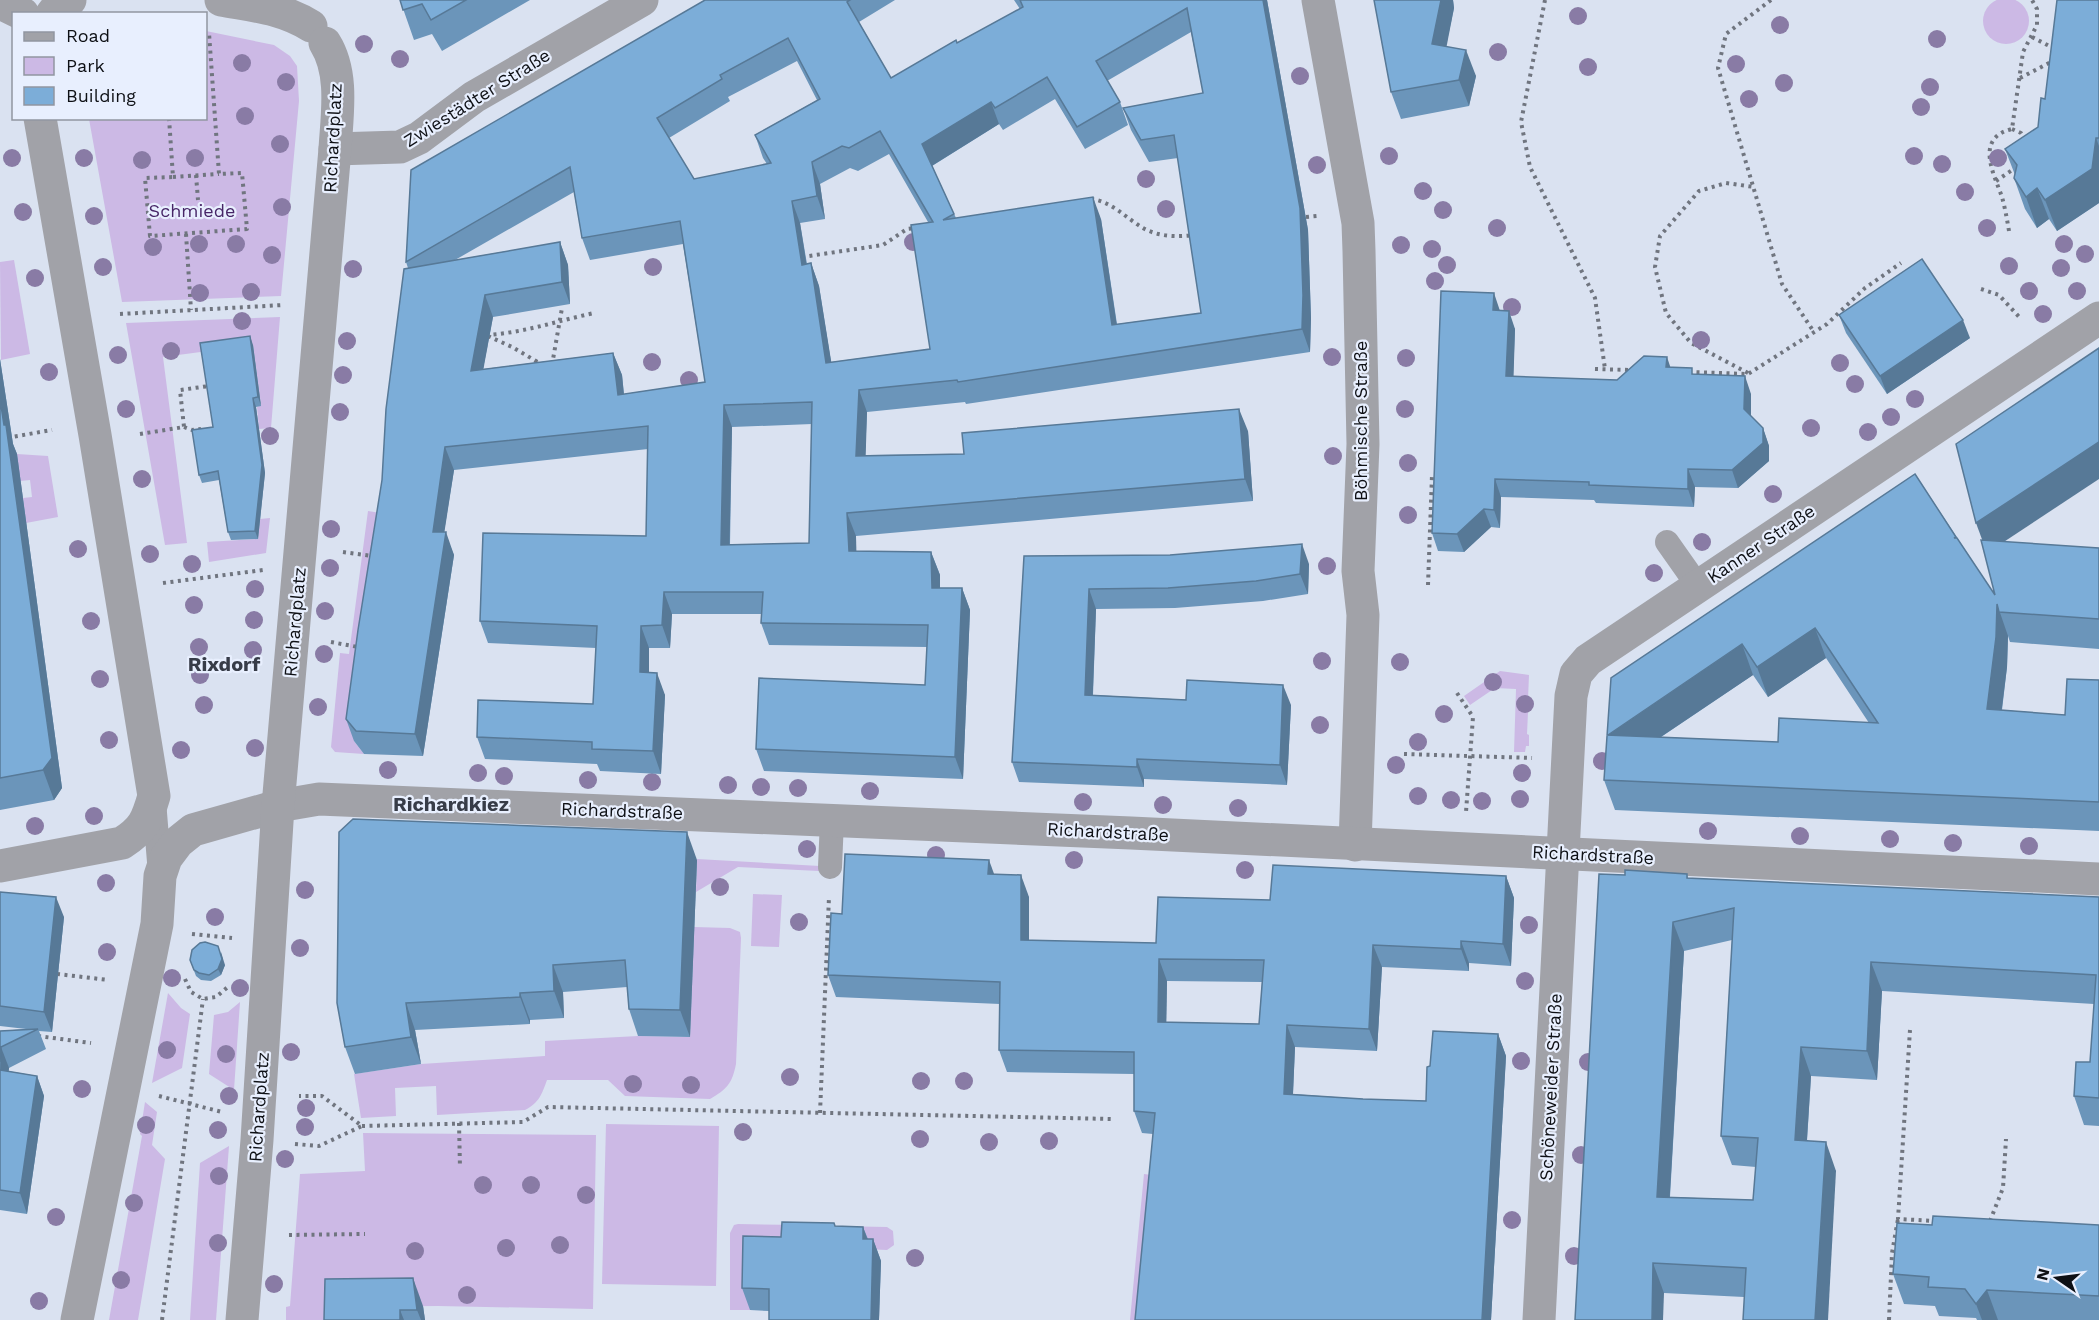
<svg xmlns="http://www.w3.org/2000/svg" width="2099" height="1320" viewBox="0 0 2099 1320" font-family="'Work Sans',sans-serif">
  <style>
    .green { fill: #ccb9e5 }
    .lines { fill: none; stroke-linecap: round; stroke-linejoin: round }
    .path { stroke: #70757f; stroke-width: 4; stroke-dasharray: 3 4.5; stroke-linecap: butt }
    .service { stroke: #a1a2a8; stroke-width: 24 }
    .minor { stroke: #a1a2a8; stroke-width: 33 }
    .tree { fill: #897ba5 }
    .wall { fill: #6b95ba; fill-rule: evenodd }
    .shaded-wall { fill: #577997 }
    .building { fill: #7cadd8; stroke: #577997; stroke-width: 1.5; fill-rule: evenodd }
    .labels { text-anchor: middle; stroke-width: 4.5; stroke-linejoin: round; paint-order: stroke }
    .street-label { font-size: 18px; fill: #0e1015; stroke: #e8effe }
    .park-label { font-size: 18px; fill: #472667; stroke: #e8effe }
    .neighbourhood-label { font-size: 20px; font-weight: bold; fill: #373c48; stroke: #e8effe }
  </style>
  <rect width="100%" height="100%" fill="#dae2f1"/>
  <g class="green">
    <circle cx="2006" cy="21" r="23"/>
    <path d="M 206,31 L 274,45 L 290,56 L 297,66 L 299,101 L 281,296 L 122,302 L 89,119 L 206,118 Z"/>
    <path d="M 14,260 L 30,354 L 1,360 L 0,262 Z"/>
    <path d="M 280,317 L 271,428 L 259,429 L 257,407 L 261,405 L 253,345 L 163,357 L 187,543 L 165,545 L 126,323 Z"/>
    <path d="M 17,454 L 48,456 L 58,517 L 26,523 L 23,498 L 32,497 L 30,480 L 20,481 Z"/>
    <path d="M 368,511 L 387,514 L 354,741 L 364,754 L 335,752 L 331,747 L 340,653 L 349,654 Z"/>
    <path d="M 270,518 L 266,553 L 209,562 L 207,542 L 258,539 L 260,519 Z"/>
    <path d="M 1500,671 L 1529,675 L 1528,699 L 1530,700 L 1530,711 L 1528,712 L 1527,734 L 1529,735 L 1529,746 L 1526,746 L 1525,752 L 1514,752 L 1516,689 L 1495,688 L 1470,705 L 1464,696 Z"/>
    <path d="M 697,859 L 820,866 L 819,871 L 738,867 L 696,892 Z"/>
    <path d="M 753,894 L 782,895 L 779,947 L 751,946 Z"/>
    <path d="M 694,927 L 730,928 L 740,932 L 741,938 L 736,1064 C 732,1084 727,1089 710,1099 L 625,1096 L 608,1080 L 547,1080 C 542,1094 539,1103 525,1110 L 437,1115 L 436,1086 L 395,1088 L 396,1116 L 361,1118 L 354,1074 L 421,1064 L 545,1056 L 545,1041 L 638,1036 L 690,1037 Z"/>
    <path d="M 168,993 L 181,1008 L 190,1014 L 182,1068 L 152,1083 Z"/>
    <path d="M 240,1002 L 234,1090 L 209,1074 L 214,1015 L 228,1012 Z"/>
    <path d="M 145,1102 L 157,1112 L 152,1145 L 165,1159 L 138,1320 L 109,1320 L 142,1136 L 140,1134 Z"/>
    <path d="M 606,1124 L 719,1126 L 716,1286 L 602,1284 Z"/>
    <path d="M 363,1133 L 596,1135 L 593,1309 L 438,1306 L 336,1307 L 335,1320 L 286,1320 L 286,1307 L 290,1306 L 300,1174 L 365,1171 Z"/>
    <path d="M 229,1146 L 216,1320 L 190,1320 L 200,1163 Z"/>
    <path d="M 1144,1174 L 1159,1176 L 1145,1320 L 1130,1320 Z"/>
    <path d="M 738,1224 L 799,1225 L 751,1258 L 750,1310 L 730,1310 L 730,1233 L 734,1225 Z"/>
    <path d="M 836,1226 L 887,1227 L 893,1231 L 894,1245 L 887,1250 L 843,1248 Z"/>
  </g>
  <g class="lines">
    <g class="path">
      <path d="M 1545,0 L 1521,122 L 1530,167 L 1595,298 L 1605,369"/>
      <path d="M 1771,0 L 1726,34 L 1718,68 L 1782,284 L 1814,332"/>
      <path d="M 2032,37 L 2055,49"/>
      <path d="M 2020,78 L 2053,61"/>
      <path d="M 169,118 L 173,177 L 145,178 L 150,236 L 247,229 L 242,173 L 219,174 L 209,33"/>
      <path d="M 2012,129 L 2021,133 L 2025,139"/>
      <path d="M 196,175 L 198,200"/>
      <path d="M 173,177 L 219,174"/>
      <path d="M 1996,181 L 2015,168"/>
      <path d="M 1091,199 C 1111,201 1126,218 1143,228 C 1159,237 1177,237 1193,235"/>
      <path d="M 1306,217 L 1317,216"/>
      <path d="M 2009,231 C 2007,219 2005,208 2002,197 C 1994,174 1974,138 2012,129 L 2023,52 L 2037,25 L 2037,9 L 2032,0"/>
      <path d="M 186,234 L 191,310"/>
      <path d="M 802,257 L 883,245 L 907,229 L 915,228"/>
      <path d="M 1981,289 L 1999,295 L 2021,319"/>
      <path d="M 120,314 L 284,305"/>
      <path d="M 486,335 C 523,333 557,321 594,313"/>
      <path d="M 488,336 L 512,347 L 536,361 L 538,365"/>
      <path d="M 552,365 L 562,308"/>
      <path d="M 1595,369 L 1631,370"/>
      <path d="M 1689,372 L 1748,374 L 1827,324 L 1865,288 L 1901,263"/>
      <path d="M 1748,373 L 1691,343 L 1666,313 L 1655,267 L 1660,236 L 1699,191 L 1726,183 L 1754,187"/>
      <path d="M 184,427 L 192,430 L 201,429"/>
      <path d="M 140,434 L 184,427 L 180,390 L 209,386"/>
      <path d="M 0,439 L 52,430"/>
      <path d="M 343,552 L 372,556"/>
      <path d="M 163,583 L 263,570"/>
      <path d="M 1428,585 L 1432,475"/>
      <path d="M 331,642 L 358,647"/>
      <path d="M 1457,693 L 1473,717 L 1466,812"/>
      <path d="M 1404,754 L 1532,758"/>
      <path d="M 192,934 L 232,938"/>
      <path d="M 57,974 L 109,980"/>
      <path d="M 185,979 L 191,992 L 203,999 L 216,997 L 229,986"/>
      <path d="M 1910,1030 L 1898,1219 L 1936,1221"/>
      <path d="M 38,1036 L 91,1043"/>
      <path d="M 159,1096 L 222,1112"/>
      <path d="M 820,1113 L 829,897"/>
      <path d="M 459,1123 L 460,1168"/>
      <path d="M 362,1126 L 523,1122 L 548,1107 L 1113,1119"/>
      <path d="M 295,1144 L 319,1146 L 362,1126 L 322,1096 L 299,1096"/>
      <path d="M 1990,1221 L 2003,1188 L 2006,1139"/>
      <path d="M 289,1235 L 365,1234"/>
      <path d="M 162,1320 L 203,999"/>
      <path d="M 1889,1320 L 1892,1253 L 1898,1219"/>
    </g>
    <g class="service">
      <path d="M 1667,542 L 1698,586"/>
      <path d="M 154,801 L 160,874"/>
      <path d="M 830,867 L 832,820"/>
    </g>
    <g class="minor">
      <path d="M 221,0 C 254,6 282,8 311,26"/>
      <path d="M 1318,0 L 1358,223 L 1359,251 L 1363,444 L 1358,571 L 1363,615 L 1355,845"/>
      <path d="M 0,3 L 23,14"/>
      <path d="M 52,14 L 58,6 L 70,0"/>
      <path d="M 335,149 L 400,147 L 419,138 L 474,97 L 642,0"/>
      <path d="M 0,866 L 122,843 C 144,829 147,820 154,796 L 95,435 L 40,118"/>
      <path d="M 77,1320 L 157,924 L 160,876 L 166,858 L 178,842 L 193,830 L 278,806 L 319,799 L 1131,833 L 2099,879"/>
      <path d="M 242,1320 L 257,1140 L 278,806 L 335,149 C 337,115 344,73 325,43"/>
      <path d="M 1539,1320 L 1571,696 L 1576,674 L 1588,660 L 2099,318"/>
    </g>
  </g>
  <g class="tree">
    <circle cx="1578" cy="16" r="9"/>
    <circle cx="1780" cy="25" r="9"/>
    <circle cx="1937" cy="39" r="9"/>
    <circle cx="364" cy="44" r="9"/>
    <circle cx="1498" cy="52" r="9"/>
    <circle cx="400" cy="59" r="9"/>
    <circle cx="242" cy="63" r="9"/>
    <circle cx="1736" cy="64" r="9"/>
    <circle cx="1588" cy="67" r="9"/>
    <circle cx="1300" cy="76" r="9"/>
    <circle cx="286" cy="82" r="9"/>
    <circle cx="1784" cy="83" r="9"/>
    <circle cx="1930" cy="87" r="9"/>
    <circle cx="1749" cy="99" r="9"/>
    <circle cx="1921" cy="107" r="9"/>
    <circle cx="245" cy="116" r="9"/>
    <circle cx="280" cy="144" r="9"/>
    <circle cx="1389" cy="156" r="9"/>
    <circle cx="1914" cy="156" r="9"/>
    <circle cx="12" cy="158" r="9"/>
    <circle cx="84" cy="158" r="9"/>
    <circle cx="195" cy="158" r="9"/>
    <circle cx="1998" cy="158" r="9"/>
    <circle cx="142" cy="160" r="9"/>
    <circle cx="1942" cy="164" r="9"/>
    <circle cx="1317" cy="165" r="9"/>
    <circle cx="1146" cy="179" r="9"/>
    <circle cx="1423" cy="191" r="9"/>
    <circle cx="1965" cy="192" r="9"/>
    <circle cx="282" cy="207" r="9"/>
    <circle cx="1166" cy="209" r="9"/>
    <circle cx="1443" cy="210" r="9"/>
    <circle cx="23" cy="212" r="9"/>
    <circle cx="94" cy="216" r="9"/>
    <circle cx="1497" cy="228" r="9"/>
    <circle cx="1987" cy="228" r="9"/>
    <circle cx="913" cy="242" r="9"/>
    <circle cx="199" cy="244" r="9"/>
    <circle cx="236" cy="244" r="9"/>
    <circle cx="2064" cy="244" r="9"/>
    <circle cx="1401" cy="245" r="9"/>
    <circle cx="153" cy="247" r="9"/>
    <circle cx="1432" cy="249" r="9"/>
    <circle cx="2085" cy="254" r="9"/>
    <circle cx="272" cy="255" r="9"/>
    <circle cx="1447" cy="265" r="9"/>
    <circle cx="2009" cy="266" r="9"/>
    <circle cx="103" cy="267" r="9"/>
    <circle cx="653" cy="267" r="9"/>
    <circle cx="2061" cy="268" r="9"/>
    <circle cx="353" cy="269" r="9"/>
    <circle cx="35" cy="278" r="9"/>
    <circle cx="1435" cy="281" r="9"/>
    <circle cx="2029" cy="291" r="9"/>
    <circle cx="2077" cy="291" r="9"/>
    <circle cx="251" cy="292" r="9"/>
    <circle cx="200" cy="293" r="9"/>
    <circle cx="1512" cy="307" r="9"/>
    <circle cx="2043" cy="314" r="9"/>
    <circle cx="242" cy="321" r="9"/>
    <circle cx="1701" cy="340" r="9"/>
    <circle cx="347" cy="341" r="9"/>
    <circle cx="171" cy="351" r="9"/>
    <circle cx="118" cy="355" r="9"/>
    <circle cx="1332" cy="357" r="9"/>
    <circle cx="1406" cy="358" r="9"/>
    <circle cx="652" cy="362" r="9"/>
    <circle cx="1840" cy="363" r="9"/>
    <circle cx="49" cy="372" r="9"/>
    <circle cx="343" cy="375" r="9"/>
    <circle cx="689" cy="380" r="9"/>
    <circle cx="1855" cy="384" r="9"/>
    <circle cx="1915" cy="399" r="9"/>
    <circle cx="126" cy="409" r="9"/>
    <circle cx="1405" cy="409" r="9"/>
    <circle cx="340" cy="412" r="9"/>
    <circle cx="1891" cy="417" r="9"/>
    <circle cx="1811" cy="428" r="9"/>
    <circle cx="1868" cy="432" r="9"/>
    <circle cx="270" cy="436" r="9"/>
    <circle cx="1333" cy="456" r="9"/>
    <circle cx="1408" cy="463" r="9"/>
    <circle cx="142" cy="479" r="9"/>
    <circle cx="1773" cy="494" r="9"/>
    <circle cx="1408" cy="515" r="9"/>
    <circle cx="331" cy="529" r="9"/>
    <circle cx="1702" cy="542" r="9"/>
    <circle cx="78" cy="549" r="9"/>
    <circle cx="150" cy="554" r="9"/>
    <circle cx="192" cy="564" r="9"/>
    <circle cx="1327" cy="566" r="9"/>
    <circle cx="330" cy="568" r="9"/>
    <circle cx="1654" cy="573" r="9"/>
    <circle cx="255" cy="589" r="9"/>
    <circle cx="194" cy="605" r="9"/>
    <circle cx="325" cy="611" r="9"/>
    <circle cx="254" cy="620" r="9"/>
    <circle cx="91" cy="621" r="9"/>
    <circle cx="199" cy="647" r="9"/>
    <circle cx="253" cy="650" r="9"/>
    <circle cx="324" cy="654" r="9"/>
    <circle cx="1322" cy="661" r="9"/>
    <circle cx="1400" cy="662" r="9"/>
    <circle cx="200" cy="675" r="9"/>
    <circle cx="100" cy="679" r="9"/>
    <circle cx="1493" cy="682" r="9"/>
    <circle cx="1525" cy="704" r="9"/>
    <circle cx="204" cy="705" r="9"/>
    <circle cx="318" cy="707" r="9"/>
    <circle cx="1444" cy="714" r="9"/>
    <circle cx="1320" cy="725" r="9"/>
    <circle cx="109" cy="740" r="9"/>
    <circle cx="1418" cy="742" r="9"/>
    <circle cx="255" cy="748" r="9"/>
    <circle cx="181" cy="750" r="9"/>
    <circle cx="1602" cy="761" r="9"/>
    <circle cx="1396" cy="765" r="9"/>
    <circle cx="388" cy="770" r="9"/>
    <circle cx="478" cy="773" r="9"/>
    <circle cx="1522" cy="773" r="9"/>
    <circle cx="504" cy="776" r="9"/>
    <circle cx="588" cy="780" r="9"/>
    <circle cx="652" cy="782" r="9"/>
    <circle cx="728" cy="785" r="9"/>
    <circle cx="761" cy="787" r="9"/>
    <circle cx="798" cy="788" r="9"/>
    <circle cx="870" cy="791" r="9"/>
    <circle cx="1418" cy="796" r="9"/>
    <circle cx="1520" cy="799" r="9"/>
    <circle cx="1451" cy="800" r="9"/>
    <circle cx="1482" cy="801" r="9"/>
    <circle cx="1083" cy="802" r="9"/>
    <circle cx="1163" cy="805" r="9"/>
    <circle cx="1238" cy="808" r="9"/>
    <circle cx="94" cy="816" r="9"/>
    <circle cx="35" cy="826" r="9"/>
    <circle cx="1708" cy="831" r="9"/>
    <circle cx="1800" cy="836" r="9"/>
    <circle cx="1890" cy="839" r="9"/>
    <circle cx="1953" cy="843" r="9"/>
    <circle cx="2029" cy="846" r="9"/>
    <circle cx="807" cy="849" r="9"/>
    <circle cx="936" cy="855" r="9"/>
    <circle cx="1074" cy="860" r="9"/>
    <circle cx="1245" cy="870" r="9"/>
    <circle cx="106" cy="883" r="9"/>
    <circle cx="720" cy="887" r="9"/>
    <circle cx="305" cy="890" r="9"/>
    <circle cx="215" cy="917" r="9"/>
    <circle cx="799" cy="922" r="9"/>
    <circle cx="1529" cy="925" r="9"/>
    <circle cx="300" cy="948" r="9"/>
    <circle cx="107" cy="952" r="9"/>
    <circle cx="172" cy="978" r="9"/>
    <circle cx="1525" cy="981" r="9"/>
    <circle cx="240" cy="988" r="9"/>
    <circle cx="167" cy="1050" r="9"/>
    <circle cx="291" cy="1052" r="9"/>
    <circle cx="226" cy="1054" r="9"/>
    <circle cx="1521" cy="1061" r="9"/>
    <circle cx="1588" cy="1062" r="9"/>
    <circle cx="790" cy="1077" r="9"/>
    <circle cx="921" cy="1081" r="9"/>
    <circle cx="964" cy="1081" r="9"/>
    <circle cx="633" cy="1084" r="9"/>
    <circle cx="691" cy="1085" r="9"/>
    <circle cx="82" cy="1089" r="9"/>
    <circle cx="229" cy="1096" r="9"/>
    <circle cx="306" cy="1108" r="9"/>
    <circle cx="146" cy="1125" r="9"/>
    <circle cx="305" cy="1127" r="9"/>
    <circle cx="218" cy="1130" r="9"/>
    <circle cx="743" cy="1132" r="9"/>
    <circle cx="920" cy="1139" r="9"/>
    <circle cx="1049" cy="1141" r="9"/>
    <circle cx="989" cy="1142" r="9"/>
    <circle cx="1581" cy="1155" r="9"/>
    <circle cx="285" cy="1159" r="9"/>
    <circle cx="219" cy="1176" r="9"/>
    <circle cx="483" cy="1185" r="9"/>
    <circle cx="531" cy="1185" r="9"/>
    <circle cx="586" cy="1195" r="9"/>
    <circle cx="134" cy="1203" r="9"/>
    <circle cx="56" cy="1217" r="9"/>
    <circle cx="1512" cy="1220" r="9"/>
    <circle cx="218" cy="1243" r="9"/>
    <circle cx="560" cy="1245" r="9"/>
    <circle cx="506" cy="1248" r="9"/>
    <circle cx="415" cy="1251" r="9"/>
    <circle cx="1574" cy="1256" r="9"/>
    <circle cx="915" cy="1258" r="9"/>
    <circle cx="121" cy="1280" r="9"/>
    <circle cx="274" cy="1284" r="9"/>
    <circle cx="467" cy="1295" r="9"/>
    <circle cx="39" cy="1301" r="9"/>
  </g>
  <g class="wall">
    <path d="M 400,0 L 530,0 L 442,51 L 432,34 L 414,40 Z"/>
    <path d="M 705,0 L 895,0 L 859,22 L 891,78 L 1020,9 L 1014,0 L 1267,0 L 1308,230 L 1311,318 L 1310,352 L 966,404 L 965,402 L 867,412 L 865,455 L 964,454 L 1248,431 L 1253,501 L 856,536 L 856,551 L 931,552 L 940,575 L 940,588 L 962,588 L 970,610 L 963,779 L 764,771 L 756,749 L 925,685 L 927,647 L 769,645 L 761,623 L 762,614 L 672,614 L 670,648 L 649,648 L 649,672 L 665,695 L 661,774 L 600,771 L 597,764 L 485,759 L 477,737 L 593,704 L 596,648 L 488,643 L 480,621 L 646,536 L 648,449 L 454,470 L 444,532 L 454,555 L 423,756 L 364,754 L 354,741 L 346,719 L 382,480 L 408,268 L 406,262 ZM 1191,32 L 1203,93 L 1123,108 L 1131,130 L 1149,162 L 1178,158 L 1201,313 L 1117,324 L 1101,219 L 956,218 L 932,166 L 999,124 L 1003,130 L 1055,99 L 1085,149 L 1128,125 L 1120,102 L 1107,81 ZM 797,61 L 817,100 L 755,135 L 763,158 L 767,164 L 694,179 L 669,138 L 730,101 L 728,97 ZM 889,154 L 928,222 L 930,349 L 831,362 L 819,286 L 811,263 L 807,264 L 800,223 L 825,219 L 820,184 L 850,168 L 858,171 ZM 574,192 L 582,238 L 590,260 L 683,244 L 705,382 L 624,394 L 622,375 L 613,353 L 483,369 L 493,317 L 570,304 L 568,265 L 560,242 L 455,260 ZM 812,424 L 809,543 L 730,545 L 732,427 Z"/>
    <path d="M 1374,0 L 1453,0 L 1454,8 L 1446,46 L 1476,76 L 1469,106 L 1401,119 L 1391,92 Z"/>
    <path d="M 2099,0 L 2099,203 L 2057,231 L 2049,219 L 2037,228 L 2025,209 L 2014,178 L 2015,175 L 2005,149 L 2038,127 L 2045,99 Z"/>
    <path d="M 1500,310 L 1515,329 L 1513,377 L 1617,380 L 1670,367 L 1694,374 L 1751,394 L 1751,416 L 1763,428 L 1769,446 L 1769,461 L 1738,488 L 1695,487 L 1694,507 L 1596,503 L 1594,500 L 1501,497 L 1500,528 L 1491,527 L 1464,552 L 1438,551 L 1432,533 Z"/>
    <path d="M 1839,315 L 1970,338 L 1887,394 L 1846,333 Z"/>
    <path d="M 253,345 L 261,406 L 256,407 L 265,473 L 258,539 L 231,540 L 228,532 L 219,480 L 202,483 L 199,475 L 213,427 Z"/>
    <path d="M 0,359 L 13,444 L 17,454 L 62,788 L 54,800 L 0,810 Z"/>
    <path d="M 1915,474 L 1995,595 L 2005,542 L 2099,548 L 2099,649 L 2010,642 L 2008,636 L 2007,667 L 2002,710 L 2065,715 L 2099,680 L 2099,831 L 1615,810 L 1604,780 ZM 1826,658 L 1869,723 L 1778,742 L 1661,737 L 1753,675 L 1768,697 Z"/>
    <path d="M 1024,556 L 1309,564 L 1308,594 L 1263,601 L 1175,608 L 1096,609 L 1093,695 L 1291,705 L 1287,785 L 1144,779 L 1144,787 L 1019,782 L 1012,762 Z"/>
    <path d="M 697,860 L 690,1037 L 638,1036 L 629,1009 L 627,987 L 563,992 L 564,1018 L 530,1020 L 530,1024 L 415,1030 L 421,1064 L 355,1074 L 345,1047 L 337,1003 Z"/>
    <path d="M 1687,874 L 1688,878 L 2099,897 L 2099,1126 L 2084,1125 L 2074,1096 L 2090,1062 L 2094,1004 L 1882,991 L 1877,1080 L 1811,1076 L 1807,1141 L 1836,1171 L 1744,1297 L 1664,1293 L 1575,1320 L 1625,875 ZM 1732,940 L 1721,1136 L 1732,1165 L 1756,1167 L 1753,1200 L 1670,1197 L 1684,951 Z"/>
    <path d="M 994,875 L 1029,897 L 1029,941 L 1156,943 L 1270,900 L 1506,876 L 1514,898 L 1511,966 L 1469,963 L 1469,971 L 1382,967 L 1377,1051 L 1295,1047 L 1293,1094 L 1363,1099 L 1426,1101 L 1498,1034 L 1506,1056 L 1491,1320 L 1153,1134 L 1142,1133 L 1134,1111 L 1134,1074 L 1007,1072 L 999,1050 L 1000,1004 L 836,997 L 828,975 L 842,914 ZM 1167,981 L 1262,982 L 1259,1024 L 1166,1022 Z"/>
    <path d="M 0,892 L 64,917 L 52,1032 L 39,1031 L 46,1049 L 9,1068 L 8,1071 L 37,1076 L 44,1096 L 27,1214 L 0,1210 L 0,1031 L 26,1029 L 0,1026 Z"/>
    <path d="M 190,960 L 225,965 L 221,975 L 211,981 L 201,980 L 196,976 Z"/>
    <path d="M 1932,1225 L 2099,1225 L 2099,1320 L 1977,1320 L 1976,1318 L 1939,1316 L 1935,1306 L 1904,1304 L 1893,1274 Z"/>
    <path d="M 836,1226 L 863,1227 L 868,1239 L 873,1239 L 881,1261 L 879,1320 L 769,1320 L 769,1311 L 750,1310 L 742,1288 L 781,1237 Z"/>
    <path d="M 423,1306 L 425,1320 L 324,1320 Z"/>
  </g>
  <g class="shaded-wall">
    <path d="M 1263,0 L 1267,0 L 1308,230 L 1311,318 L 1310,352 L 1302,329 Z"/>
    <path d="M 1441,0 L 1453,0 L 1454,8 L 1442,70 L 1432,44 Z"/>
    <path d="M 1466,50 L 1476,76 L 1469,106 L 1459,80 Z"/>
    <path d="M 991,102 L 999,124 L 930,167 L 922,144 Z"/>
    <path d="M 2096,138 L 2099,146 L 2099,203 L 2057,231 L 2045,200 Z"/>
    <path d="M 812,162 L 820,184 L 825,219 L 817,196 Z"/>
    <path d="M 2037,188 L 2049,219 L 2037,228 L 2026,197 Z"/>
    <path d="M 1093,197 L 1101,219 L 1120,347 L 1112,325 Z"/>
    <path d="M 792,201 L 800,223 L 810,287 L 802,265 Z"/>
    <path d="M 560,242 L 568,265 L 570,304 L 562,282 Z"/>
    <path d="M 811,263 L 819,286 L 835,385 L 826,363 Z"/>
    <path d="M 1494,293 L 1500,311 L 1493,310 Z"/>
    <path d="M 485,295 L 493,317 L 479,393 L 471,371 Z"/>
    <path d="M 1509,311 L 1515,329 L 1513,394 L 1506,376 Z"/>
    <path d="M 1963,320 L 1970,338 L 1887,394 L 1880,376 Z"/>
    <path d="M 250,336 L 253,345 L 261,406 L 258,397 Z"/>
    <path d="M 613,353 L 622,375 L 626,417 L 618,395 Z"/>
    <path d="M 1667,357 L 1673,375 L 1666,367 Z"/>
    <path d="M 0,359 L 13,444 L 17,454 L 62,788 L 54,800 L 43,770 L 4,425 L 0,399 Z"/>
    <path d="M 1745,376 L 1751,394 L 1751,427 L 1744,409 Z"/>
    <path d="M 859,390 L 867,412 L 865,478 L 856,456 Z"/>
    <path d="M 253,398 L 256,407 L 265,473 L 258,539 L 255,531 Z"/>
    <path d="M 724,405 L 732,427 L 729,568 L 721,545 Z"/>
    <path d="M 1239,409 L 1248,431 L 1253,501 L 1245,479 Z"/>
    <path d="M 1763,428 L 1769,446 L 1769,461 L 1738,488 L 1732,470 Z"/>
    <path d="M 2099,442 L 2099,479 L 1987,553 L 1976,523 Z"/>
    <path d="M 445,447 L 454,470 L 441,554 L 433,532 Z"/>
    <path d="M 1688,469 L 1695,487 L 1694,507 L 1688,489 Z"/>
    <path d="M 1495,479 L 1501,497 L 1500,528 L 1494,510 Z"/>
    <path d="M 1484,509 L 1491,527 L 1464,552 L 1457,534 Z"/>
    <path d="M 847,513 L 856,536 L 857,574 L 849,551 Z"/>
    <path d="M 446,532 L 454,555 L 423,756 L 415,734 Z"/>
    <path d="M 1302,544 L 1309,564 L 1308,594 L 1300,574 Z"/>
    <path d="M 931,552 L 940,575 L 940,610 L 932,588 Z"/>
    <path d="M 962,588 L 970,610 L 963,779 L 955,757 Z"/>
    <path d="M 1089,589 L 1096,609 L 1092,714 L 1085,695 Z"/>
    <path d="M 664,592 L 672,614 L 670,648 L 662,625 Z"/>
    <path d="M 1997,604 L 2008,636 L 2007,667 L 1998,739 L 1987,709 Z"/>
    <path d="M 641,626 L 649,648 L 649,694 L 640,672 Z"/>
    <path d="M 1815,628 L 1826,658 L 1768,697 L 1757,667 Z"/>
    <path d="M 1742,644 L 1753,675 L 1619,765 L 1608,735 Z"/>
    <path d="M 657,673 L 665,695 L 661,774 L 653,751 Z"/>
    <path d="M 1283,685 L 1291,705 L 1287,785 L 1280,765 Z"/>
    <path d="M 1137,759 L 1144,779 L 1144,787 L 1137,767 Z"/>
    <path d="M 687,832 L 697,860 L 690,1037 L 680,1010 Z"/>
    <path d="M 989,860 L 997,882 L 988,874 Z"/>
    <path d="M 1021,875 L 1029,897 L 1029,962 L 1021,940 Z"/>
    <path d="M 1506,876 L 1514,898 L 1511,966 L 1503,944 Z"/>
    <path d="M 56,897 L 64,917 L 52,1032 L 44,1012 Z"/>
    <path d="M 1673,922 L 1684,951 L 1668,1226 L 1657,1197 Z"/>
    <path d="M 1461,941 L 1469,963 L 1469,971 L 1461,949 Z"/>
    <path d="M 1373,945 L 1382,967 L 1377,1051 L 1369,1029 Z"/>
    <path d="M 221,952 L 225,965 L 221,975 L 218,969 Z"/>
    <path d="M 1159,959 L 1167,981 L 1166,1044 L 1158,1022 Z"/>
    <path d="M 1871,962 L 1882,991 L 1877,1080 L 1867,1051 Z"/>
    <path d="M 553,965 L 563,992 L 564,1018 L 554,991 Z"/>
    <path d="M 520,993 L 530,1020 L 530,1024 L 520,997 Z"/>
    <path d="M 406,1003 L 415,1030 L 421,1064 L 411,1037 Z"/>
    <path d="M 1287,1025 L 1295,1047 L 1292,1116 L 1284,1094 Z"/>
    <path d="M 1498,1034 L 1506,1056 L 1491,1320 L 1482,1320 Z"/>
    <path d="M 1,1047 L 9,1068 L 7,1091 L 0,1072 Z"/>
    <path d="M 1801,1047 L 1811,1076 L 1805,1169 L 1795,1140 Z"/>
    <path d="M 37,1076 L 44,1096 L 27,1214 L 20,1193 Z"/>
    <path d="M 1826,1142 L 1836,1171 L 1828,1320 L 1815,1320 Z"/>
    <path d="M 863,1227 L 871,1249 L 863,1239 Z"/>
    <path d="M 873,1239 L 881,1261 L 879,1320 L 871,1320 Z"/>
    <path d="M 1653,1263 L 1664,1293 L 1663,1320 L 1652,1320 Z"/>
    <path d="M 413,1278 L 423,1306 L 425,1320 L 421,1320 L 417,1310 Z"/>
    <path d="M 1987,1290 L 1998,1320 L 1982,1320 L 1976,1304 Z"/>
    <path d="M 400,1310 L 404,1320 L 400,1320 Z"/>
  </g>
  <g class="building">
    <path d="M 400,0 L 466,0 L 431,20 L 422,4 L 403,10 Z"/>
    <path d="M 705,0 L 850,0 L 847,2 L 891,78 L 956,40 L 957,43 L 1023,7 L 1020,0 L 1263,0 L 1300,208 L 1303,295 L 1302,329 L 958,382 L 957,380 L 859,390 L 856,456 L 964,454 L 962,433 L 1239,409 L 1245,479 L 847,513 L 849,551 L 931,552 L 932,588 L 962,588 L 955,757 L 756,749 L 759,678 L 925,685 L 928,625 L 761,623 L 763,592 L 664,592 L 662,625 L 641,626 L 640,672 L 657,673 L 653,751 L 592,749 L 592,742 L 477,737 L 478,700 L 593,704 L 597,626 L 480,621 L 483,533 L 646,536 L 648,426 L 445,447 L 433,532 L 446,532 L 415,734 L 356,731 L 346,719 L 358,630 L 382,480 L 386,409 L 404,269 L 560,242 L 562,282 L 485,295 L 471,371 L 613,353 L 618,395 L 705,382 L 680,221 L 582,238 L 570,167 L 406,262 L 411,170 ZM 1187,8 L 1203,93 L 1123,108 L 1141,140 L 1174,135 L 1201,313 L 1112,325 L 1093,197 L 943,220 L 954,214 L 922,144 L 991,102 L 995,108 L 1047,77 L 1077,127 L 1120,102 L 1096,61 ZM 788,38 L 820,99 L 755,135 L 771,163 L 694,179 L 657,118 L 722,79 L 720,75 ZM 880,131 L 933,222 L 911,225 L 930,349 L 826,363 L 811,263 L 802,265 L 792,201 L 817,196 L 812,162 L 842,146 L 849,148 ZM 812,402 L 809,543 L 721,545 L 724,405 Z"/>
    <path d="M 1374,0 L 1441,0 L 1432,44 L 1466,50 L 1459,80 L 1391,92 Z"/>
    <path d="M 2057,0 L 2099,0 L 2099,138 L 2096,138 L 2092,169 L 2045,200 L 2037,188 L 2026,197 L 2014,178 L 2017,165 L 2005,149 L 2038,127 L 2041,98 L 2045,99 Z"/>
    <path d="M 1922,259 L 1963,320 L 1880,376 L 1839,315 Z"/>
    <path d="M 1441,291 L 1494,293 L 1493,310 L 1509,311 L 1506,376 L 1617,380 L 1644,356 L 1667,357 L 1666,367 L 1692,368 L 1692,374 L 1745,376 L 1744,409 L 1763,428 L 1763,443 L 1732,470 L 1688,469 L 1688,489 L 1589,485 L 1589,482 L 1495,479 L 1494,510 L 1484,509 L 1457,534 L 1432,533 Z"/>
    <path d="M 250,336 L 258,397 L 253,398 L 262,465 L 255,531 L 228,532 L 218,471 L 199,475 L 192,430 L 213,427 L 200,343 Z"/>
    <path d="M 2099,348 L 2099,442 L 1976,523 L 1956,444 Z"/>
    <path d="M 0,399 L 4,425 L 6,425 L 52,758 L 43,770 L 0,778 Z"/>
    <path d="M 1915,474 L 1956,537 L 1954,538 L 1957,538 L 1995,595 L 1981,540 L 2099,548 L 2099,619 L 1999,612 L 1997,604 L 1996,637 L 1987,709 L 2065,715 L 2067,679 L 2099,680 L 2099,802 L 1604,780 L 1611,678 ZM 1815,628 L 1878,723 L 1779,718 L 1778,742 L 1608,735 L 1742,644 L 1757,667 Z"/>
    <path d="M 1302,544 L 1300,574 L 1256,581 L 1168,588 L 1089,589 L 1085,695 L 1186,700 L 1187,680 L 1283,685 L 1280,765 L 1137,759 L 1137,767 L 1012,762 L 1024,556 L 1170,555 Z"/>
    <path d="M 353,819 L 687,832 L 680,1010 L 629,1009 L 625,960 L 553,965 L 554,991 L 520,993 L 520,997 L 406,1003 L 411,1037 L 345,1047 L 337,1003 L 339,832 Z"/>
    <path d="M 845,854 L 989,860 L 988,874 L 1021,875 L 1021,940 L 1156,943 L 1158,897 L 1270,900 L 1273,865 L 1506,876 L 1503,944 L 1461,941 L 1461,949 L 1373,945 L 1369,1029 L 1287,1025 L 1284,1094 L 1363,1099 L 1426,1101 L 1427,1067 L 1430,1066 L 1433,1031 L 1498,1034 L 1482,1320 L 1135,1320 L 1155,1113 L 1134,1111 L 1134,1052 L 999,1050 L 1000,982 L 828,975 L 831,913 L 842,914 ZM 1159,959 L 1264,960 L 1259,1024 L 1158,1022 Z"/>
    <path d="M 1625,870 L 1687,874 L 1687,878 L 2099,897 L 2099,1098 L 2074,1096 L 2076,1062 L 2090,1062 L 2096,975 L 1871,962 L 1867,1051 L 1801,1047 L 1795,1140 L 1826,1142 L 1815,1320 L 1743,1320 L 1746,1268 L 1653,1263 L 1652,1320 L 1575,1320 L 1599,874 L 1625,875 ZM 1734,908 L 1721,1136 L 1758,1138 L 1753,1200 L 1657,1197 L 1673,922 Z"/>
    <path d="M 0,892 L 56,897 L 44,1012 L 0,1006 Z"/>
    <path d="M 205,942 L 218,946 L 222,959 L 218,969 L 209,975 L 199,973 L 194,970 L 190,960 L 192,950 L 200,943 Z"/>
    <path d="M 38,1029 L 1,1047 L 0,1062 L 0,1031 Z"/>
    <path d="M 0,1070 L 37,1076 L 20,1193 L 0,1190 Z"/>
    <path d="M 1933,1216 L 2099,1225 L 2099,1296 L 1987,1290 L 1976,1304 L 1965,1289 L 1928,1287 L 1929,1277 L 1893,1274 L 1897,1223 L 1932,1225 Z"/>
    <path d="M 782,1222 L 834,1223 L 835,1226 L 863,1227 L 863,1239 L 873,1239 L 871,1320 L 769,1320 L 769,1289 L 742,1288 L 743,1236 L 781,1237 Z"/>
    <path d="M 413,1278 L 417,1310 L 400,1310 L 400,1320 L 324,1320 L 325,1279 Z"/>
  </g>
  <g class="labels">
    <g class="street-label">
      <text transform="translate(477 98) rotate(-32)" y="6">Zwiestädter Straße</text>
      <text transform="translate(333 138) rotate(-87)" y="6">Richardplatz</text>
      <text transform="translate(1361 421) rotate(-90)" y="6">Böhmische Straße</text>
      <text transform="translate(1761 544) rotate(-34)" y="6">Kanner Straße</text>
      <text transform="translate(295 622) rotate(-85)" y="6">Richardplatz</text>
      <text transform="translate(622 811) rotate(2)" y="6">Richardstraße</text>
      <text transform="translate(1108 832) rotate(3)" y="6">Richardstraße</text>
      <text transform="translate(1593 855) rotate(3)" y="6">Richardstraße</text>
      <text transform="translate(1551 1087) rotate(-87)" y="6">Schöneweider Straße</text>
      <text transform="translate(259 1107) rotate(-86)" y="6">Richardplatz</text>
    </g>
    <g class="park-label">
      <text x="192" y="217">Schmiede</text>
    </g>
    <g class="neighbourhood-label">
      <text x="224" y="671">Rixdorf</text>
      <text x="451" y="811">Richardkiez</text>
    </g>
  </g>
  <rect x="12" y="12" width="195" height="108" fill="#e8effe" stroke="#9196a1" stroke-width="1.5"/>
  <rect x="24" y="32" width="30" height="9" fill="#a1a2a8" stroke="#9196a1" stroke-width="1.5"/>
  <text x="66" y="42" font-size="18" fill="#0e1015">Road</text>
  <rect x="24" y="57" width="30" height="18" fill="#ccb9e5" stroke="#9196a1" stroke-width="1.5"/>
  <text x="66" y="72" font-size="18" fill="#0e1015">Park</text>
  <rect x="24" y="87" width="30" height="18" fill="#7cadd8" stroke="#9196a1" stroke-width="1.5"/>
  <text x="66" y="102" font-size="18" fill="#0e1015">Building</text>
  <g transform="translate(2057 1278) rotate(284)" stroke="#e8effe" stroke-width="4.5" paint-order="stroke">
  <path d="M0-4.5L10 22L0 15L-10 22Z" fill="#0e1015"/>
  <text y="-9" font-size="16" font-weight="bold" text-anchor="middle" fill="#0e1015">N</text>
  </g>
</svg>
